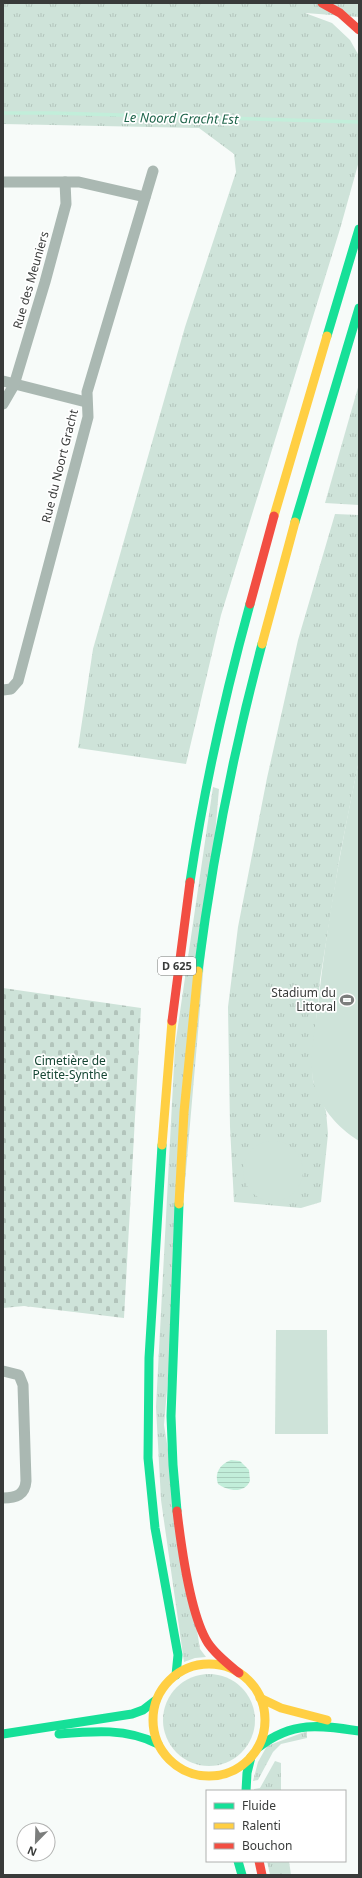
<svg xmlns="http://www.w3.org/2000/svg" width="362" height="1878" viewBox="0 0 362 1878" font-family="'Noto Sans',sans-serif">
  <style>
    .grass { fill: url(#grass-tufts) }
    .cemetery { fill: url(#cemetery-stones) }
    .pitch { fill: #cee3d9 }
    .water { fill: url(#water-rules) }
    .lines { fill: none; stroke-linecap: round; stroke-linejoin: round }
    .stream { stroke: #c2eeda; stroke-width: 3.5 }
    .street { stroke: #aab8b2; stroke-width: 11 }
    .fast { stroke: #16e098; stroke-width: 9 }
    .slow { stroke: #ffcf43; stroke-width: 9 }
    .jam { stroke: #f24e42; stroke-width: 9 }
    .labels { text-anchor: middle; stroke-width: 3.5; stroke-linejoin: round; paint-order: stroke }
    .shield { fill: #fff; stroke: #747675; stroke-width: 1 }
    .shield-label { font-size: 11px; font-weight: bold; fill: #393b3a }
    .street-label { font-size: 12px; fill: #393b3a; stroke: #fff }
    .poi-label { font-size: 12px; fill: #393b3a; stroke: #fff; text-anchor: end }
    .park-label { font-size: 12px; fill: #174735; stroke: #fff }
    .water-label { font-size: 13px; font-style: italic; fill: #1f654b; stroke: #fff }
  </style>
  <defs>
    <pattern id="grass-tufts" width="24" height="20" patternUnits="userSpaceOnUse"><rect width="24" height="20" fill="#cee3d9"/><path d="M3 7l-1-3M5 7V3M7 7l1-3M15 17l-1-3M17 17v-4M19 17l1-3" fill="none" stroke="#b2c4bb"/></pattern>
    <pattern id="cemetery-stones" width="16" height="16" patternUnits="userSpaceOnUse"><rect width="16" height="16" fill="#cee3d9"/><path d="M2 7V4a2 2 0 0 1 4 0v3zM10 15v-3a2 2 0 0 1 4 0v3z" fill="#b2c4bb"/></pattern>
    <pattern id="water-rules" width="6" height="5" patternUnits="userSpaceOnUse"><rect width="6" height="5" fill="#c2eeda"/><path d="M0 2.5h6" fill="none" stroke="#a7cdbc"/></pattern>
  </defs>
  <rect width="100%" height="100%" fill="#f7fbf9"/>
  <g class="grass">
    <path d="M 3,3 L 359,3 L 359,17 L 305,13 L 332,23 L 350,40 L 359,56 L 359,161 L 340,229 L 221,615 L 186,764 L 78,748 L 93,649 L 185,327 L 236,172 L 234,154 L 199,128 L 3,124 Z"/>
    <path d="M 359,384 L 359,505 L 325,503 Z"/>
    <path d="M 335,514 L 359,515 L 359,760 L 340,855 L 320,980 L 312,1065 L 313,1081 L 326,1111 L 328,1134 L 321,1202 L 301,1208 L 234,1202 L 230,1127 L 228,1007 L 238,927 L 267,778 L 298,640 Z"/>
    <path d="M 213,787 L 219,789 L 164,1425 L 200,1649 L 206,1657 L 195,1658 L 184,1662 L 161,1500 L 156,1407 L 175,1046 Z"/>
    <circle cx="209" cy="1720" r="46"/>
    <path d="M 307,1731 L 307,1738 L 281,1744 L 273,1752 L 258,1780 L 253,1781 L 258,1762 L 267,1746 Z"/>
    <path d="M 275,1761 L 281,1763 L 281,1791 L 254,1791 L 254,1789 L 260,1788 Z"/>
    <path d="M 267,1861 L 289,1861 L 291,1875 L 270,1875 Z"/>
  </g>
  <path class="cemetery" d="M 3,988 L 141,1008 L 124,1318 L 24,1306 L 3,1308 Z"/>
  <g class="pitch">
    <path d="M 359,760 L 359,1141 C 337,1127 318,1106 313,1080 C 309,1056 315,1029 318,1005 C 327,922 342,841 359,760 Z"/>
    <circle cx="273" cy="1171" r="30"/>
    <path d="M 276,1330 L 327,1330 L 328,1434 L 275,1434 Z"/>
  </g>
  <path class="water" d="M 231,1460 L 240,1461 L 249,1470 L 250,1481 C 244,1494 228,1491 218,1484 C 214,1473 220,1464 231,1460 Z"/>
  <g class="lines">
    <path class="stream" d="M 3,113 L 53,113 L 359,122"/>
    <g class="street">
      <path d="M 3,182 L 79,182 L 145,197"/>
      <path d="M 3,381 L 86,402"/>
      <path d="M 3,404 L 14,385 L 45,282 L 66,204 L 65,182"/>
      <path d="M 3,690 L 11,689 L 18,681 L 88,417 L 87,392 L 153,171"/>
      <path d="M 3,1371 L 19,1375 L 23,1385 L 26,1481 C 25,1495 16,1498 3,1498"/>
    </g>
    <g class="fast">
      <path d="M 327,336 L 359,229"/>
      <path d="M 295,522 L 359,308"/>
      <path d="M 190,882 C 204,788 225,695 250,604"/>
      <path d="M 198,971 C 212,861 233,752 262,644"/>
      <path d="M 162,1145 L 149,1358 L 148,1458 L 155,1528 L 178,1655 L 176,1675"/>
      <path d="M 177,1511 L 173,1465 L 171,1416 L 179,1204"/>
      <path d="M 3,1734 L 132,1714 L 143,1710 L 156,1700"/>
      <path d="M 59,1734 C 93,1731 127,1728 158,1744"/>
      <path d="M 259,1747 C 292,1721 320,1725 359,1731"/>
      <path d="M 246,1791 L 247,1773 L 251,1757"/>
      <path d="M 238,1861 L 242,1875"/>
    </g>
    <g class="slow">
      <path d="M 274,516 L 327,336"/>
      <path d="M 262,644 L 295,522"/>
      <path d="M 162,1145 L 172,1021"/>
      <path d="M 179,1204 L 184,1112 L 198,971"/>
      <circle cx="209" cy="1720" r="56"/>
      <path d="M 260,1698 L 281,1708 L 327,1720"/>
    </g>
    <g class="jam">
      <path d="M 322,3 L 340,13 L 359,30"/>
      <path d="M 250,604 L 274,516"/>
      <path d="M 172,1021 L 190,882"/>
      <path d="M 177,1511 C 181,1545 190,1615 208,1643 C 216,1655 228,1664 239,1673"/>
      <path d="M 259,1861 L 262,1875"/>
    </g>
  </g>
  <defs>
    <symbol id="stadium-bare" viewBox="-9 -9 18 18"><path d="M0-5a6.5 5 0 1 0 0 10a6.5 5 0 1 0 0-10ZM-3.5-1.8h7v3.6h-7Z" fill="#7c7e7d" stroke="#fff" stroke-width="2.5" paint-order="stroke"/></symbol>
  </defs>
  <g fill-rule="evenodd">
    <use href="#stadium-bare" x="337" y="990" width="20" height="20"/>
  </g>
  <g class="labels">
    <rect class="shield" x="158" y="957" width="38" height="18" rx="3"/>
    <g class="shield-label">
      <text x="177" y="970">D 625</text>
    </g>
    <g class="street-label">
      <text transform="translate(31 280) rotate(-74)" y="4">Rue des Meuniers</text>
      <text transform="translate(60 466) rotate(-76)" y="4">Rue du Noort Gracht</text>
    </g>
    <g class="poi-label">
      <text x="336" y="997">Stadium du<tspan x="336" dy="14">Littoral</tspan></text>
    </g>
    <g class="park-label">
      <text x="70" y="1065">Cimetière de<tspan x="70" dy="14">Petite-Synthe</tspan></text>
    </g>
    <g class="water-label">
      <text transform="translate(181 118) rotate(1)" y="5">Le Noord Gracht Est</text>
    </g>
  </g>
  <rect width="362" height="1878" fill="none" stroke="#393b3a" stroke-width="8"/>
  <rect x="206" y="1790" width="140" height="72" fill="#ffffff" stroke="#b0b1b0"/>
  <rect x="214" y="1803" width="20" height="6" fill="#16e098" stroke="#b0b1b0"/>
  <text x="242" y="1810" font-size="12" fill="#393b3a">Fluide</text>
  <rect x="214" y="1823" width="20" height="6" fill="#ffcf43" stroke="#b0b1b0"/>
  <text x="242" y="1830" font-size="12" fill="#393b3a">Ralenti</text>
  <rect x="214" y="1843" width="20" height="6" fill="#f24e42" stroke="#b0b1b0"/>
  <text x="242" y="1850" font-size="12" fill="#393b3a">Bouchon</text>
  <g transform="translate(36 1842) rotate(203)"><circle r="19" fill="#ffffff" stroke="#b0b1b0"/>
  <path d="M0-3L7 15L0 10L-7 15Z" fill="#7c7e7d"/>
  <text y="-6" font-size="11" font-weight="bold" text-anchor="middle" fill="#393b3a">N</text>
  </g>
</svg>
